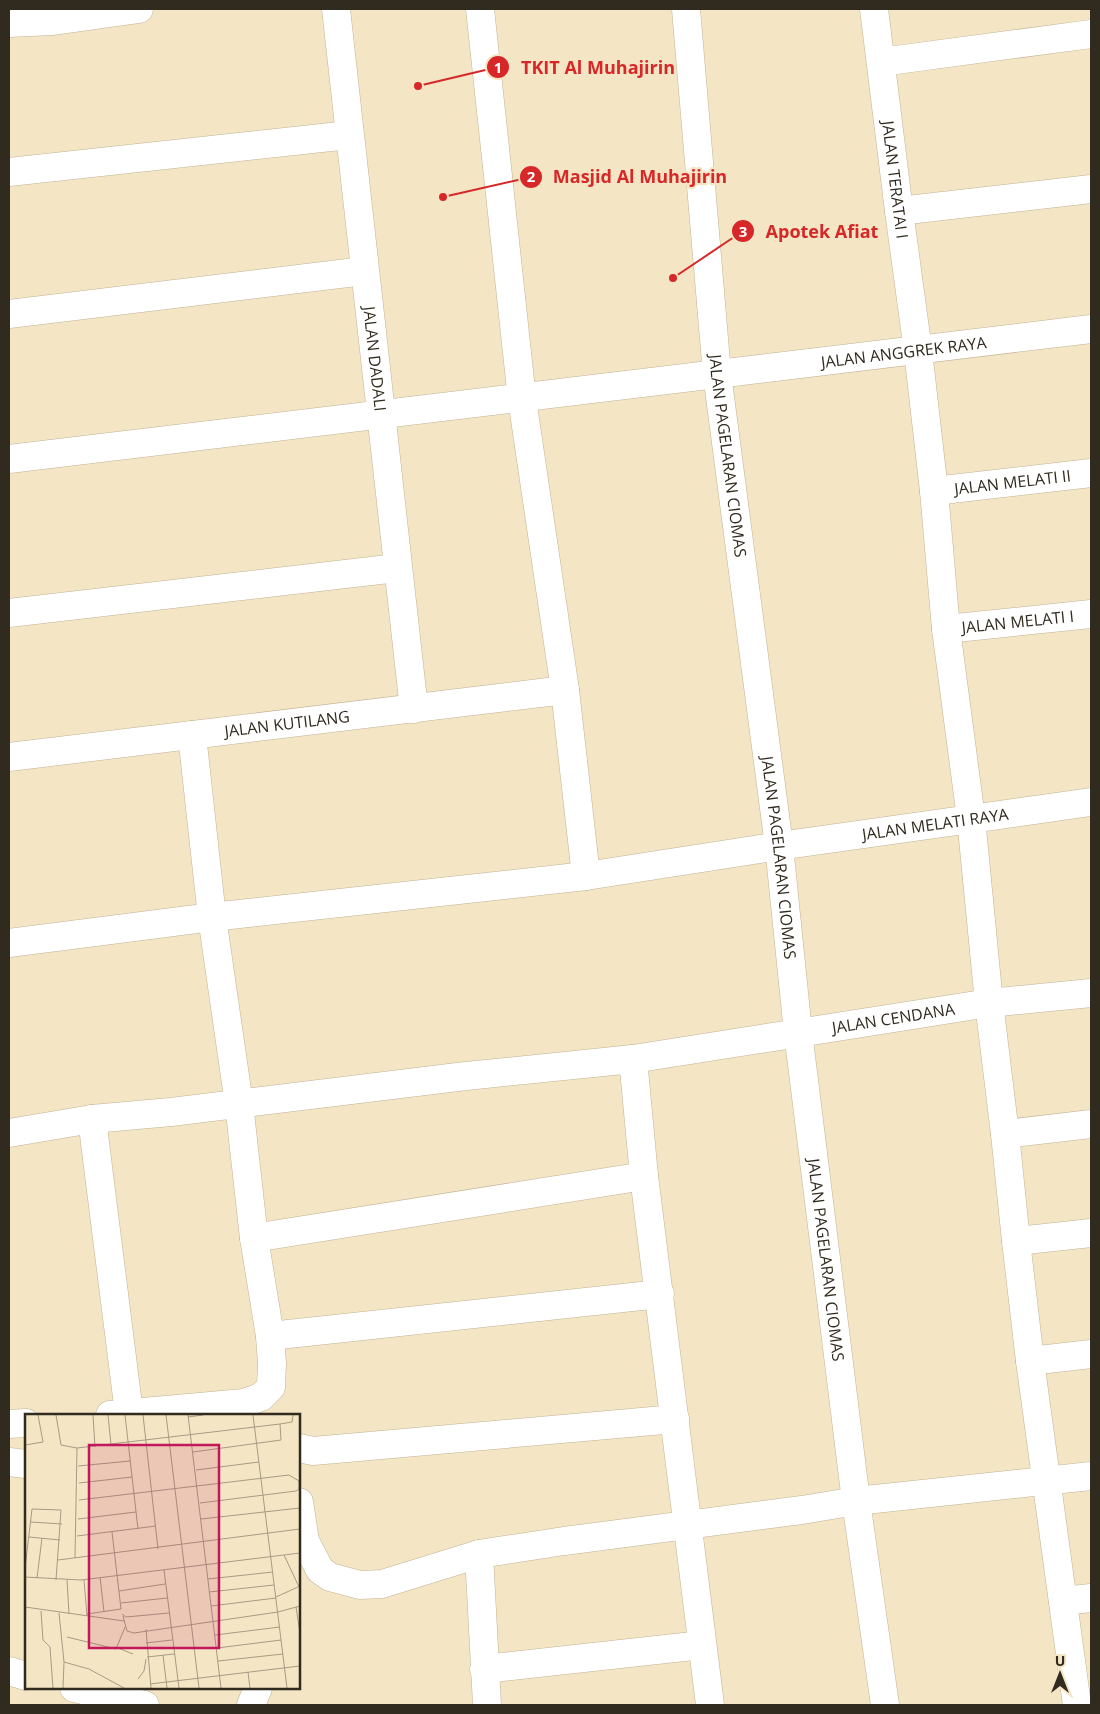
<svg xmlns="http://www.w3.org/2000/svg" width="1100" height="1714" viewBox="0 0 1100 1714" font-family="'Open Sans',sans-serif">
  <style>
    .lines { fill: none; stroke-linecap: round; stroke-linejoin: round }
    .minor-casing { stroke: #c1b394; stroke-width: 29 }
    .major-casing { stroke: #c1b394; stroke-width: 29 }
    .minor { stroke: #fff; stroke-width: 28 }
    .major { stroke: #fff; stroke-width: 28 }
    .labels { text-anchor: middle; stroke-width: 4.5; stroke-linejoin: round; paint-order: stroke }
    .street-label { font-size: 16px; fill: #312b1f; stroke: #f4e5c5 }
    .inset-road { fill: none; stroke: #a69b83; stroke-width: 1 }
    .view { fill: #c2185b; fill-opacity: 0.15; stroke: #c2185b; stroke-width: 2.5 }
    .inset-edge { fill: none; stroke: #312b1f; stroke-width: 2.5 }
    .leader { fill: none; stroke: #d62828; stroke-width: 2 }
    .callout-dot { fill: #d62828; stroke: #f4e5c5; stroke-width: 2 }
    .mark-label { font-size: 15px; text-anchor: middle; font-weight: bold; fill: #fff }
    .callout-label { font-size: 18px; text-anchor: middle; font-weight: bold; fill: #d62828; stroke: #f4e5c5; stroke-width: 4.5; stroke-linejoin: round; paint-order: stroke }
  </style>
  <rect width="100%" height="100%" fill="#f4e5c5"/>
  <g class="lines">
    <defs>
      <g id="minor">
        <path id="s1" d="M 336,9 L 414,709"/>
        <path d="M 480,9 L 522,399 L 565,690 L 586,876"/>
        <path id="s2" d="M 874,9 L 899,211 L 918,351 L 934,491 L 946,629 L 971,818 L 989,1003 L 1005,1134 L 1016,1241 L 1030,1361 L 1077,1705"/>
        <path d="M 9,23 L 53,21 L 139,9"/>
        <path d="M 881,62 L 1091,34"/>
        <path d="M 9,172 L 349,135"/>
        <path d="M 899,211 L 1091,189"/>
        <path d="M 9,314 L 364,271"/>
        <path id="s3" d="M 9,459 C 370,414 731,374 1091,329"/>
        <path id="s4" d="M 934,491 L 1091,473"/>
        <path d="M 9,613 L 397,568"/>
        <path id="s5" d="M 946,629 L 1091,614"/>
        <path id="s6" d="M 9,757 L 565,690"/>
        <path id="s7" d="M 9,943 L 212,917 L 586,876 L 779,846 L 1091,802"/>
        <path d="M 633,1059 L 644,1176 L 710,1705"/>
        <path d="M 92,1119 L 129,1413"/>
        <path id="s8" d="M 9,1133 L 92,1119 L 171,1112 L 466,1076 L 633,1059 L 989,1003 L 1091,993"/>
        <path d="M 1005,1134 L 1091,1124"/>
        <path d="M 254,1238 L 644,1176"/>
        <path d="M 1016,1241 L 1091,1233"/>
        <path d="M 270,1336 L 660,1294"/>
        <path d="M 1030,1361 L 1091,1354"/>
        <path d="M 110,1415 L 244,1403 L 261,1397 L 271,1387 L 272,1363 L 270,1336 L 254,1238 L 239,1104 L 212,917 L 192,735"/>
        <path d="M 9,1424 L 26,1423"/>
        <path d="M 299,1448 L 313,1451 L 675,1419"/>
        <path d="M 9,1462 L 26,1464"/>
        <path d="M 299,1502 L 305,1541 L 320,1570 L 330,1577 L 360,1585 L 382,1584 L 479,1554 L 564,1541 L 802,1510 L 856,1501 L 1091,1476"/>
        <path d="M 479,1554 L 487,1705"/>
        <path d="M 1063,1601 L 1091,1598"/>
        <path d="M 484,1669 L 702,1645"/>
        <path d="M 9,1671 L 26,1676"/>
        <path d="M 74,1688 L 145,1705"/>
        <path d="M 251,1705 L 258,1688"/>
      </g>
      <g id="major">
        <path id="s9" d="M 686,9 L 717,374 L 779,846 L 798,1032 L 856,1501 L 885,1705"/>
      </g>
    </defs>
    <use href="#minor" class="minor-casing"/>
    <use href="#major" class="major-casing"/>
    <use href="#minor" class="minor"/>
    <use href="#major" class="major"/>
  </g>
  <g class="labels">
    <g class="street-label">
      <text dy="6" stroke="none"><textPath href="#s2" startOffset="172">JALAN TERATAI I</textPath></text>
      <text dy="6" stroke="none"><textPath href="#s3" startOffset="901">JALAN ANGGREK RAYA</textPath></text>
      <text dy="6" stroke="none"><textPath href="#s1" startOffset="352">JALAN DADALI</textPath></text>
      <text dy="6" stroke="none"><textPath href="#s9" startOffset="449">JALAN PAGELARAN CIOMAS</textPath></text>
      <text dy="6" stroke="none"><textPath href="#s4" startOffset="79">JALAN MELATI II</textPath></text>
      <text dy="6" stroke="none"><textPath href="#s5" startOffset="72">JALAN MELATI I</textPath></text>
      <text dy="6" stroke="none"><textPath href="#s6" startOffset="280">JALAN KUTILANG</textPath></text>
      <text dy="6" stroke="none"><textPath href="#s7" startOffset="934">JALAN MELATI RAYA</textPath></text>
      <text dy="6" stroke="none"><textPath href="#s9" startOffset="854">JALAN PAGELARAN CIOMAS</textPath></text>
      <text dy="6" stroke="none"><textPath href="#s8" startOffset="892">JALAN CENDANA</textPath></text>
      <text dy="6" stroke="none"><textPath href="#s9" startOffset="1259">JALAN PAGELARAN CIOMAS</textPath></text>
    </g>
  </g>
  <g transform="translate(25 1414)">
    <rect width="275" height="275" fill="#f4e5c5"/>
    <path class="inset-road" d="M 31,1 L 36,31 L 52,34M 68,1 L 70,33M 83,1 L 86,31M 100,1 L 113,115M 118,1 L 133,135M 141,1 L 174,274M 163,1 L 196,274M 228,1 L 262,274M 163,3 L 178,1M 0,31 L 18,28 L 13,1M 168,38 L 256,26 L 255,10 L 267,8 L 268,1M 53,52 L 105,47M 171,56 L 234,48M 54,69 L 107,63M 54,86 L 264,61 L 274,67 L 274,75 L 271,77 L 175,89M 53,105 L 111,98M 176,105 L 275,94M 6,108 L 37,110M 52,122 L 131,112M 4,123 L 35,126M 259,141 L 275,175M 50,144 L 52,34 L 255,10M 33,146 L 275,115M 0,154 L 7,95 L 36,96 L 31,166M 139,156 L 154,274M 0,163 L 56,166 L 275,139M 75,163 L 79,198M 12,164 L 17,124M 183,165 L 248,158M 42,166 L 44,200M 59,166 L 62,202M 94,177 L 140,170M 184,178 L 249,171M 251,183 L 273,173M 96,189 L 142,184M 186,192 L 251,184M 0,193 L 99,207M 271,193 L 275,219M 16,197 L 18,226 L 25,233 L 28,274M 34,199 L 39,248 L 38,274M 62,200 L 96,195 L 87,118M 97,200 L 101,203 L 144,199M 98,202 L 102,217 L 109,219 L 253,198 L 275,192M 121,215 L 126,274M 190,221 L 255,213M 42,223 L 91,235 L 100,213M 121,229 L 147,226M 93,234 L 108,240M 192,234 L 256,226M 138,241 L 142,274M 122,243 L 149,240M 193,247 L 258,240M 39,248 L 64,255 L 99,274M 223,258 L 225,274M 113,265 L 119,257 L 121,245M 125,270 L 275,252"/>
    <path class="view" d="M 64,31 L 194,31 L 194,234 L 64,234 Z"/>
    <rect width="275" height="275" class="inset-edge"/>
  </g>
  <path class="leader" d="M418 86L498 67M443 197L531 177M673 278L743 231"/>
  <g class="callout-dot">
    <circle cx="418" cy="86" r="5"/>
    <circle cx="443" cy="197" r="5"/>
    <circle cx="673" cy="278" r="5"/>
    <circle cx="498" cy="67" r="12"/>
    <circle cx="531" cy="177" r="12"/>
    <circle cx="743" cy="231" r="12"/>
  </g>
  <g class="mark-label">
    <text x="498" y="73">1</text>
    <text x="531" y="182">2</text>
    <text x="743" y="237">3</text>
  </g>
  <g class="callout-label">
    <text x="598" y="74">TKIT Al Muhajirin</text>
    <text x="640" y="183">Masjid Al Muhajirin</text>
    <text x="822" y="238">Apotek Afiat</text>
  </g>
  <rect width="1100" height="1714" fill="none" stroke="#312b1f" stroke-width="20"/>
  <g transform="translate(1060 1674)" stroke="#f4e5c5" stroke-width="4" paint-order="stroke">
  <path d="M0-4L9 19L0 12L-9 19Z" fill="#312b1f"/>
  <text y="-8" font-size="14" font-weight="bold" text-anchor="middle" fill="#312b1f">U</text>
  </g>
</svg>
